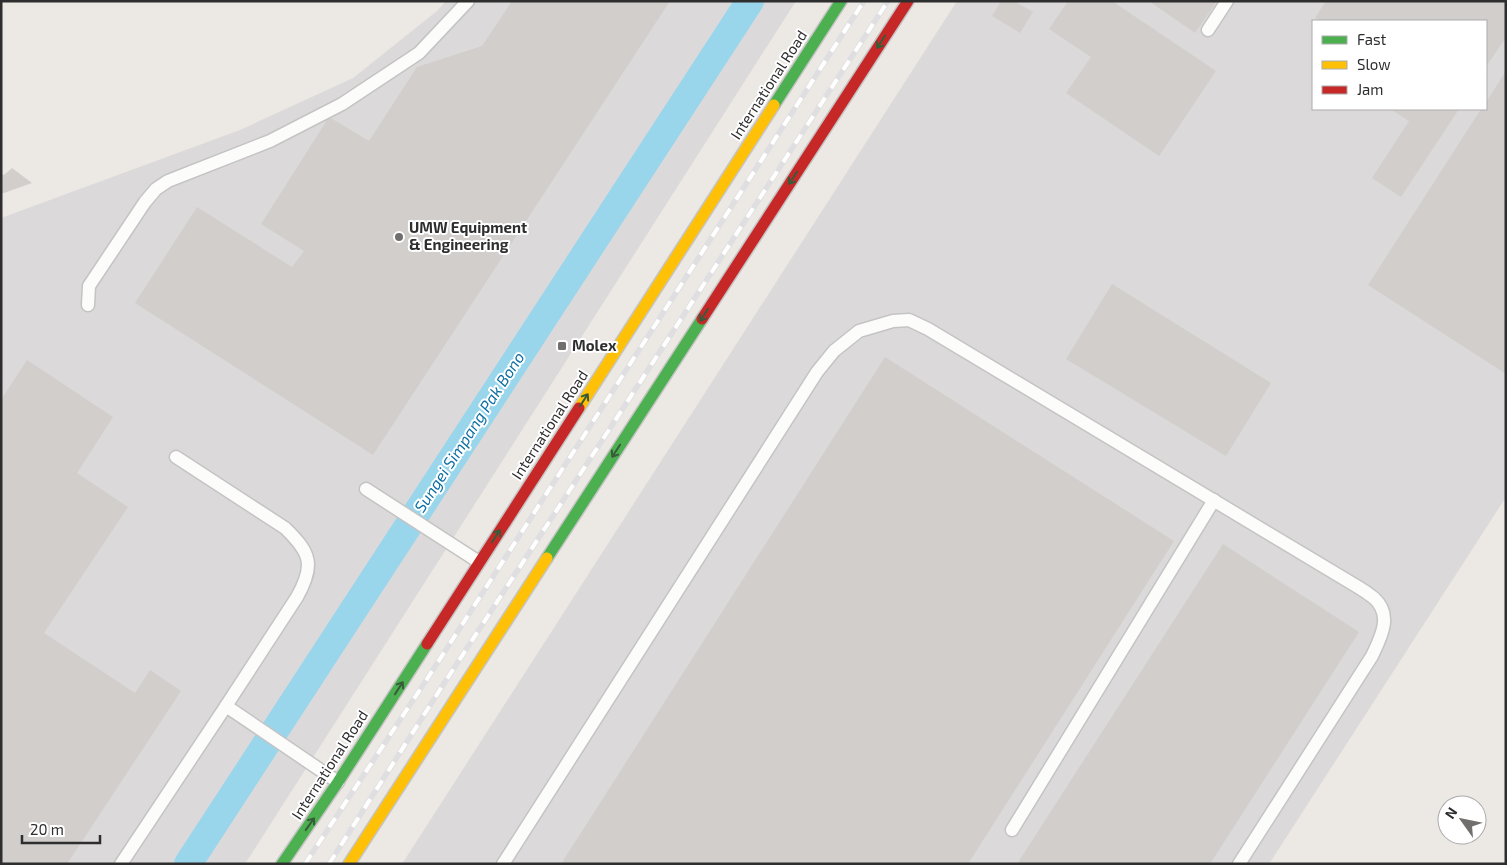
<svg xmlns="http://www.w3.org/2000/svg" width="1507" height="865" viewBox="0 0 1507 865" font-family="'Exo 2',sans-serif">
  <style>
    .industrial { fill: #dcd9db; fill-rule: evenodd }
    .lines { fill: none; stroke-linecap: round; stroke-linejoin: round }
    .canal { stroke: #99d6ec; stroke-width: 28 }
    .building { fill: #d1cecb }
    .lane-casing { stroke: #c5c4c5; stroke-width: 15 }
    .fast-casing { stroke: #c5c4c5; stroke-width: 14 }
    .slow-casing { stroke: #c5c4c5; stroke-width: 14 }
    .jam-casing { stroke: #c5c4c5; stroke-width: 14 }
    .lane { stroke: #fcfcfb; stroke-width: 12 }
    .fast { stroke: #4caf50; stroke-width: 11 }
    .slow { stroke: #ffc107; stroke-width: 11 }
    .jam { stroke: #c62828; stroke-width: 11 }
    .rail-casing { stroke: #dfdfe1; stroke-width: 5.5 }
    .rail { stroke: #fff; stroke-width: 4; stroke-dasharray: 11; stroke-linecap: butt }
    .oneway { stroke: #385b3a }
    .poi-dot { fill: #706f6e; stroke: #fff; stroke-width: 2 }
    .labels { text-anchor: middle; stroke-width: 4; stroke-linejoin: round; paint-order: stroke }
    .street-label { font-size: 15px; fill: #2e2e2e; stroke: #fff }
    .poi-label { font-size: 15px; font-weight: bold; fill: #2e2e2e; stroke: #fff; text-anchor: start }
    .water-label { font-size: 16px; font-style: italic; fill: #0d6fa3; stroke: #fff }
  </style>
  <rect width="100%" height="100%" fill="#ece8e4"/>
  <g class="industrial">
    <path d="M 446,1 L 796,1 L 245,864 L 1,864 L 1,218 L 240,130 L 353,78 L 437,11 Z"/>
    <path d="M 957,1 L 1506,1 L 1506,497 L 1269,864 L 402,864 ZM 1313,21 L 1486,21 L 1486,109 L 1313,109 Z"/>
  </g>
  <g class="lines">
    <path class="canal" d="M 188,864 L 750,1"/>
  </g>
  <g class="building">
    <path d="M 512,1 L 670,1 L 373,455 L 135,303 L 197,207 L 292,267 L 304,251 L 261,224 L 329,117 L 369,141 L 417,67 L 482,46 Z"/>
    <path d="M 1001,1 L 1014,1 L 1033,12 L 1020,33 L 992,16 Z"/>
    <path d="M 1068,1 L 1112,1 L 1216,71 L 1159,156 L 1066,93 L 1091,57 L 1049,29 Z"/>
    <path d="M 1149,1 L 1217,1 L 1195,33 Z"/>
    <path d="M 1326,1 L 1506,1 L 1506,37 L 1486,67 L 1486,21 L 1320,21 L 1315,18 Z"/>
    <path d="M 1506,71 L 1506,374 L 1368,285 L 1481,109 L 1486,109 L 1486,102 Z"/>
    <path d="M 1390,109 L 1459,109 L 1401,197 L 1372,178 L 1409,121 Z"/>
    <path d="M 12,168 L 32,183 L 1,194 L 1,174 L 4,175 Z"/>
    <path d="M 1112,284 L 1271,383 L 1226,456 L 1066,359 Z"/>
    <path d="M 885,357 L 1174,541 L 968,864 L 561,864 Z"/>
    <path d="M 27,360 L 113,417 L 77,473 L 128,507 L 44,633 L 135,693 L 150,670 L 181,691 L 67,864 L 1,864 L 1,400 Z"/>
    <path d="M 1223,544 L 1359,632 L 1210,864 L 1017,864 Z"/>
  </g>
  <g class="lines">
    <defs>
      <g id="lane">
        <path d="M 1208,30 L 1227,1"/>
        <path d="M 88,305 L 89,286 L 145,202 L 156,189 L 168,181 L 270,141 L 342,104 L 419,53 L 468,1"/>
        <path d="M 366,489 L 479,562"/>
        <path d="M 226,706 L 338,782"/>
        <path d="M 1012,830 L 1214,500"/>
        <path d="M 121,864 L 226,706 L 297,597 C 315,565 311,553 285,528 L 176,457"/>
        <path d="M 503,864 L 817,372 L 834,351 L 859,331 L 893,321 L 909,320 L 928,329 L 1358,587 C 1363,590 1369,594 1374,598 C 1393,615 1381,637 1372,656 L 1239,864"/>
      </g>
      <g id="fast">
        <path d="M 774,105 L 841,1"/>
        <path d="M 547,558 L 702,319"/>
        <path d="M 282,864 L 338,782 L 427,644"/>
      </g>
      <g id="slow">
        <path d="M 579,408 L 774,105"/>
        <path d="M 349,864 L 547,558"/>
      </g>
      <g id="jam">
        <path d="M 702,319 L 908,1"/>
        <path d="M 427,644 L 579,408"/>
      </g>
    </defs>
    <use href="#lane" class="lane-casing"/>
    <use href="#fast" class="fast-casing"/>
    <use href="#slow" class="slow-casing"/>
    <use href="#jam" class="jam-casing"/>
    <use href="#lane" class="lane"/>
    <use href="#fast" class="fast"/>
    <use href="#slow" class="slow"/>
    <use href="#jam" class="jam"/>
    <defs>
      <g id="rail">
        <path d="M 305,864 L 429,676 L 864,1"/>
        <path d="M 329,864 L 443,685 L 888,1"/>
      </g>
    </defs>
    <use href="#rail" class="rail-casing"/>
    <use href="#rail" class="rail"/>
  </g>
  <defs><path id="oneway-shaft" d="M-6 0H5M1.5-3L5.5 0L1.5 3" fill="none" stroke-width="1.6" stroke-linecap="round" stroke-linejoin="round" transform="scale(1.25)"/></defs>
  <g class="oneway">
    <use href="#oneway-shaft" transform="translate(881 42) rotate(123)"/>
    <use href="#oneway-shaft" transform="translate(793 178) rotate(123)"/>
    <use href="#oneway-shaft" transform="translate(704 315) rotate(123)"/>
    <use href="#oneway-shaft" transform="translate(584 400) rotate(-57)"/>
    <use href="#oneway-shaft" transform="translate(616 451) rotate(123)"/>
    <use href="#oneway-shaft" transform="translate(496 536) rotate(-57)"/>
    <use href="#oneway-shaft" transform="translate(399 688) rotate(-57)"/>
    <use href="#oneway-shaft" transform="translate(310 824) rotate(-55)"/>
  </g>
  <g class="poi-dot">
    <circle cx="399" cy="237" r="5"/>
    <rect x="557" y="341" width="10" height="10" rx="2.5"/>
  </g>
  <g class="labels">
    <g class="street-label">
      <text transform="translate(769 85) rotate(-57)" y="5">International Road</text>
      <text transform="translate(550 425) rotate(-57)" y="5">International Road</text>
      <text transform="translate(330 765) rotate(-57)" y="5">International Road</text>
    </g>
    <g class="poi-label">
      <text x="409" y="233">UMW Equipment<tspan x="409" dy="17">&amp; Engineering</tspan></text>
      <text x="572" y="351">Molex</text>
    </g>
    <g class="water-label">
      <text transform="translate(469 432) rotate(-57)" y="6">Sungei Simpang Pak Bono</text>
    </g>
  </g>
  <rect width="1507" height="865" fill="none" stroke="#2e2e2e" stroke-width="5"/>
  <rect x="1312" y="20" width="175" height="90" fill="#ffffff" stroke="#ababab"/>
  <rect x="1322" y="36" width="25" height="8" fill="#4caf50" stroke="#ababab"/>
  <text x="1357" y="45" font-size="15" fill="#2e2e2e">Fast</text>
  <rect x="1322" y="61" width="25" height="8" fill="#ffc107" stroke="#ababab"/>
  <text x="1357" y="70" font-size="15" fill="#2e2e2e">Slow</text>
  <rect x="1322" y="86" width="25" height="8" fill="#c62828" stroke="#ababab"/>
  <text x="1357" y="95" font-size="15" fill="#2e2e2e">Jam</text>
  <g transform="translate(1462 820) rotate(303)"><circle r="24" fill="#ffffff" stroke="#ababab"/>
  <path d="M0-4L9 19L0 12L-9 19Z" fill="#706f6e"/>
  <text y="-8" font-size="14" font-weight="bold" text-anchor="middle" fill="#2e2e2e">N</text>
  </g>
  <path d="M22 835v8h78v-8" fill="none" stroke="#2e2e2e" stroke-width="2.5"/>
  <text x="30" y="835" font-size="15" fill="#2e2e2e" stroke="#ffffff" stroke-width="4" paint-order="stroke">20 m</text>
</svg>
